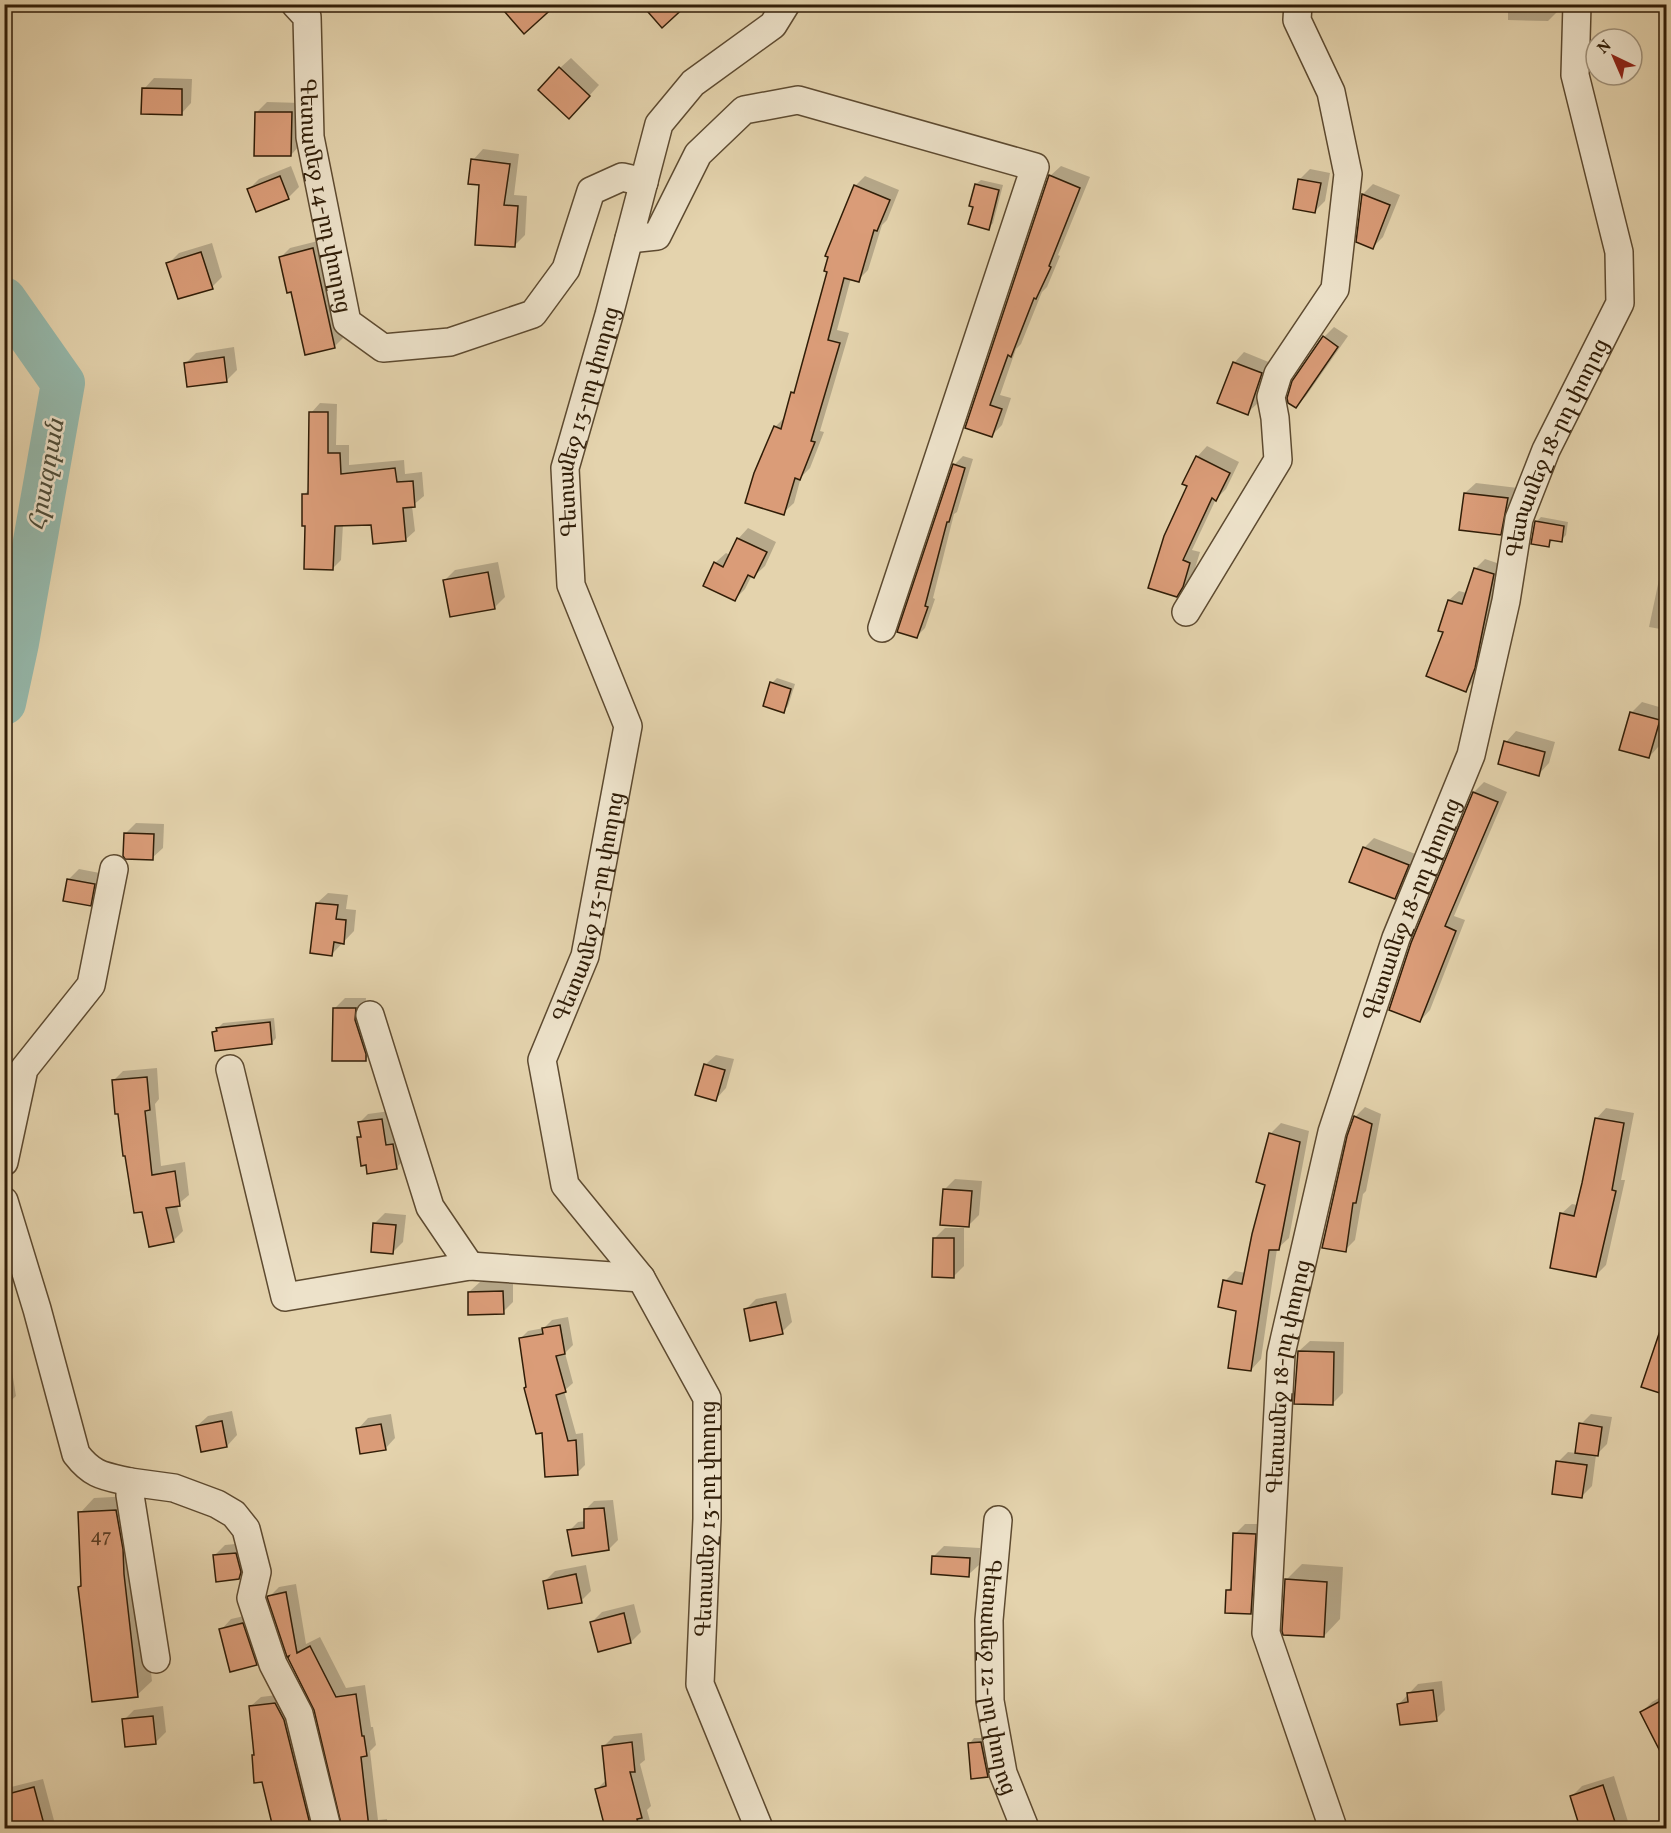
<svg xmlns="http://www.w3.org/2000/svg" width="1671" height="1833" viewBox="0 0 1671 1833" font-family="Vollkorn,'Noto Serif Armenian',serif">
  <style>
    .shadow { fill: #0003 }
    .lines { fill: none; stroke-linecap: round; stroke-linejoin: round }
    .river { stroke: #95b8ab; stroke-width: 44 }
    .building { fill: #da9c78; stroke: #301d07; stroke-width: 1.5 }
    .minor-casing { stroke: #5d4a30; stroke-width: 30 }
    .minor { stroke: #ede2ca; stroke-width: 27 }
    .labels { text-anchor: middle; stroke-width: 5; stroke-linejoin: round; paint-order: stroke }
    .number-label { font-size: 20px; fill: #5a3d23 }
    .street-label { font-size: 22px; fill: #301d07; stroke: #ede2ca }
    .water-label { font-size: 24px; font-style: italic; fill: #4e4c38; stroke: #ede2ca }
  </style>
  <rect width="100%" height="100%" fill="#e4d3ad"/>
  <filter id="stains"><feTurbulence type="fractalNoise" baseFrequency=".00333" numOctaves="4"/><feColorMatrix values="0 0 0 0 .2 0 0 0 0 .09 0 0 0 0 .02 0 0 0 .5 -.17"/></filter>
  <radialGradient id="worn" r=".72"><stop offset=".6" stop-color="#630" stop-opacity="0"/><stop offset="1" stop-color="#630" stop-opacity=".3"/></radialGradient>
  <g class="shadow">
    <path d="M 1508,4 L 1559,4 L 1559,10 L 1548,21 L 1508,20 Z"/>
    <path d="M 571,58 L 599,85 L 579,107 L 560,68 Z"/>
    <path d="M 154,78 L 192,79 L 191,103 L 181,114 L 144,89 Z"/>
    <path d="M 267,102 L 302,103 L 301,144 L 291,155 L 257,112 Z"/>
    <path d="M 483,149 L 519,154 L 514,195 L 527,196 L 525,235 L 514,246 L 480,184 L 473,160 Z"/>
    <path d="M 291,166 L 299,187 L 289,197 L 257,210 L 248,190 L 259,179 Z"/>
    <path d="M 1061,166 L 1090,177 L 1058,255 L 1060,256 L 1047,287 L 1042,292 L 1021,344 L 1016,349 L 1000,395 L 1011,398 L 1002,425 L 992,435 L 967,427 L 1050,176 Z"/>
    <path d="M 1310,169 L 1330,173 L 1325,201 L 1314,212 L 1300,179 Z"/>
    <path d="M 865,176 L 899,190 L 887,220 L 882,225 L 868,270 L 858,280 L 851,278 L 837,330 L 849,333 L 820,431 L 824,432 L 810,468 L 801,477 L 794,503 L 783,513 L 775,427 L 785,417 L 792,393 L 796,389 L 855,186 Z"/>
    <path d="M 981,180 L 1003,185 L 993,223 L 989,228 L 976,184 Z"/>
    <path d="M 1373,184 L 1400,195 L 1383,237 L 1373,247 L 1358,241 L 1363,194 Z"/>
    <path d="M 322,240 L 343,338 L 334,347 L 292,290 L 281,257 L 290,248 Z"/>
    <path d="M 212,243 L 222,277 L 212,287 L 168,264 L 179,253 Z"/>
    <path d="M 1334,327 L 1348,336 L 1306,396 L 1296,406 L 1324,337 Z"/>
    <path d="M 234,347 L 237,370 L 226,381 L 186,363 L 196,353 Z"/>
    <path d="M 1244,352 L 1271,363 L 1258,403 L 1247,413 L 1234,363 Z"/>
    <path d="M 320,403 L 337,404 L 336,445 L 349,445 L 349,465 L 404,460 L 405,474 L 422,472 L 424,496 L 412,506 L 415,531 L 405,540 L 372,524 L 343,524 L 341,560 L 332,569 L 307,524 L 304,495 L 309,489 L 311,413 Z"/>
    <path d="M 1207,446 L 1239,462 L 1226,489 L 1216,499 L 1192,550 L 1200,552 L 1193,575 L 1187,584 L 1176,595 L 1189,485 L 1197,457 Z"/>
    <path d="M 963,456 L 973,459 L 957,512 L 954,514 L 933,598 L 935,599 L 925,628 L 916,637 L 954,465 Z"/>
    <path d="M 1476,483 L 1518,488 L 1511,523 L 1500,533 L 1465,493 Z"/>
    <path d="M 1541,517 L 1568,522 L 1566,535 L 1561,540 L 1554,539 L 1548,545 L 1536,522 Z"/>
    <path d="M 748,528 L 776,542 L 765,566 L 754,576 L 752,575 L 745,589 L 735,599 L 715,563 L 726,553 L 730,555 L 738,539 Z"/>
    <path d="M 1485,559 L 1503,565 L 1475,680 L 1465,690 L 1445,631 L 1440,630 L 1449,600 L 1459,591 L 1467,593 L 1476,568 Z"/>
    <path d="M 498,562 L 505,597 L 494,608 L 445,580 L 455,570 Z"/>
    <path d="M 1666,569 L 1666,630 L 1649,627 L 1660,575 Z"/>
    <path d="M 777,678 L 795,684 L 788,706 L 783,711 L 772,683 Z"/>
    <path d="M 1642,702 L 1666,709 L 1666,719 L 1659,746 L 1649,757 L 1631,713 Z"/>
    <path d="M 1516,731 L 1555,742 L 1549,763 L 1539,774 L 1506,742 Z"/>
    <path d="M 1484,782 L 1507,792 L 1454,916 L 1465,920 L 1430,1010 L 1420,1021 L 1412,944 L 1474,792 Z"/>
    <path d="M 136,823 L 164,824 L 163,848 L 152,858 L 126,833 Z"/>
    <path d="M 1374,838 L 1418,855 L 1405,887 L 1395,897 L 1364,848 Z"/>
    <path d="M 79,869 L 105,874 L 101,894 L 90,905 L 65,900 L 69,879 Z"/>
    <path d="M 328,893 L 348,895 L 346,909 L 356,910 L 354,931 L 332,954 L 317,903 Z"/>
    <path d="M 345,998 L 366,998 L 365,1008 L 376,1049 L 365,1059 L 334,1009 Z"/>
    <path d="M 274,1018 L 276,1038 L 272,1043 L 214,1032 L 223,1023 Z"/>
    <path d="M 716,1055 L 734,1059 L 726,1088 L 716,1099 L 705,1065 Z"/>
    <path d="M 157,1068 L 159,1099 L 155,1104 L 161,1166 L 185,1162 L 189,1195 L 177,1205 L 183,1231 L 173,1241 L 113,1081 L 123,1071 Z"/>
    <path d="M 1365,1107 L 1381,1114 L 1366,1191 L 1363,1194 L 1355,1240 L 1345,1250 L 1355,1117 Z"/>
    <path d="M 1606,1108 L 1634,1113 L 1621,1180 L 1625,1180 L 1606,1265 L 1596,1275 L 1561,1214 L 1572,1204 L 1578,1205 L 1596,1119 Z"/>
    <path d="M 390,1111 L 394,1138 L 401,1137 L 404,1160 L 396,1168 L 359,1138 L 362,1135 L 360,1122 L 368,1114 Z"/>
    <path d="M 1281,1123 L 1309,1131 L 1289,1238 L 1277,1249 L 1261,1359 L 1251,1370 L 1238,1309 L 1225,1281 L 1235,1271 L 1246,1273 L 1267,1184 L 1270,1134 Z"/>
    <path d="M 955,1179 L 982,1181 L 979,1215 L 968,1226 L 945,1189 Z"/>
    <path d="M 385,1213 L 406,1215 L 403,1242 L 393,1252 L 374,1224 Z"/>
    <path d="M 945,1228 L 964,1228 L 964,1266 L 954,1276 L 934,1239 Z"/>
    <path d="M 513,1281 L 513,1302 L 503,1312 L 469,1292 L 480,1282 Z"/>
    <path d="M 786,1293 L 792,1322 L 782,1332 L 745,1310 L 756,1299 Z"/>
    <path d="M 568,1317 L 573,1345 L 565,1353 L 573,1383 L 564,1391 L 576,1434 L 583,1433 L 585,1465 L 577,1473 L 544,1431 L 528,1386 L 520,1339 L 528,1331 L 544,1328 L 552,1320 Z"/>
    <path d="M 1310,1341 L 1344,1342 L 1343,1393 L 1332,1404 L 1299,1351 Z"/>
    <path d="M 1663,1343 L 1666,1344 L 1666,1394 L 1643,1386 Z"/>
    <path d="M 10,1359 L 16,1396 L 4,1407 L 4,1360 Z"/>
    <path d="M 232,1411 L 237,1435 L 227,1446 L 197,1426 L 208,1416 Z"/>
    <path d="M 391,1414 L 395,1438 L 385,1449 L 358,1429 L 368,1418 Z"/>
    <path d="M 1591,1414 L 1612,1417 L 1607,1444 L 1596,1455 L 1592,1486 L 1582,1496 L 1558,1462 L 1568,1452 L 1576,1453 L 1581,1424 Z"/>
    <path d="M 131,1496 L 152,1681 L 137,1695 L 83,1585 L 80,1513 L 94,1498 Z"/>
    <path d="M 613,1500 L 618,1540 L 609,1549 L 569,1531 L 578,1522 L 586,1521 L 585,1510 L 594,1501 Z"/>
    <path d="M 1245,1524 L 1265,1524 L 1261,1603 L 1251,1613 L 1227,1591 L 1233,1585 L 1235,1534 Z"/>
    <path d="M 246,1543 L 249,1567 L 238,1578 L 214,1556 L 225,1545 Z"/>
    <path d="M 944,1546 L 980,1548 L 979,1565 L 968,1575 L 933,1557 Z"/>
    <path d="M 1302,1564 L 1343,1567 L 1340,1619 L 1324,1636 L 1286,1580 Z"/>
    <path d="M 586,1565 L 591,1591 L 581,1601 L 545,1581 L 555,1571 Z"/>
    <path d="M 296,1584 L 306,1644 L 320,1637 L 346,1688 L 365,1685 L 371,1727 L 373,1727 L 376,1745 L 370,1751 L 378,1820 L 387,1819 L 388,1828 L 343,1828 L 344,1824 L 316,1710 L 269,1597 L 279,1587 Z"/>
    <path d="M 634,1604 L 641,1632 L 631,1642 L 592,1622 L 602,1612 Z"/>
    <path d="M 253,1614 L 266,1653 L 256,1664 L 221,1630 L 231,1619 Z"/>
    <path d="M 1442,1681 L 1445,1710 L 1436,1719 L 1399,1704 L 1418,1684 Z"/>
    <path d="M 285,1694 L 325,1828 L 275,1828 L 263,1781 L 251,1706 L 261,1697 Z"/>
    <path d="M 1666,1694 L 1666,1748 L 1662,1750 L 1642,1712 L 1652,1702 Z"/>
    <path d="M 163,1706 L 166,1732 L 156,1742 L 124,1720 L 134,1710 Z"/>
    <path d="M 642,1733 L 645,1760 L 640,1764 L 651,1806 L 647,1810 L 652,1828 L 600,1828 L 606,1823 L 597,1789 L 607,1779 L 603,1747 L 614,1736 Z"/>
    <path d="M 974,1738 L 986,1738 L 992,1771 L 987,1776 L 970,1743 Z"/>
    <path d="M 1614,1776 L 1630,1828 L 1572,1828 L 1579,1821 L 1571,1797 L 1582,1786 Z"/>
    <path d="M 43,1779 L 56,1828 L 11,1828 L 4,1805 L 4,1794 L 11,1787 Z"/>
  </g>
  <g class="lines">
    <path class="river" d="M 4,299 L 63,383 L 17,643 L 4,703"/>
  </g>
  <g class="building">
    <path d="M 498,4 L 557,4 L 524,34 Z"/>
    <path d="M 641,4 L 688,4 L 662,28 Z"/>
    <path d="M 559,67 L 590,96 L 569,119 L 538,90 Z"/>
    <path d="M 142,88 L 182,89 L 182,115 L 141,114 Z"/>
    <path d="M 255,112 L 292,112 L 291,156 L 254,156 Z"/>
    <path d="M 471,159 L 510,164 L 504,205 L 518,206 L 515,247 L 475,245 L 479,185 L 468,184 Z"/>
    <path d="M 1049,175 L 1080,188 L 1049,266 L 1051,267 L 1036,299 L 1034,298 L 1011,357 L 1008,355 L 990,405 L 1002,409 L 992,437 L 965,428 Z"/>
    <path d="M 280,176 L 289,199 L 256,212 L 247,189 Z"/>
    <path d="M 1298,179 L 1321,183 L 1315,213 L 1293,209 Z"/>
    <path d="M 975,184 L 999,190 L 989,230 L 968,224 L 973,207 L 969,206 Z"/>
    <path d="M 854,185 L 890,200 L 877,231 L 874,230 L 859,282 L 844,278 L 828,340 L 840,343 L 811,441 L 815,442 L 800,480 L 795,478 L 784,515 L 745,503 L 754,473 L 774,426 L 781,429 L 791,392 L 794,393 L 827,272 L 824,271 L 828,257 L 825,256 Z"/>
    <path d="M 1362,194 L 1390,205 L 1373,249 L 1356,242 Z"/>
    <path d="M 313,248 L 335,348 L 305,355 L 291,292 L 287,293 L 279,257 Z"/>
    <path d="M 201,252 L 213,289 L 178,299 L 166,263 Z"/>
    <path d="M 1323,336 L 1338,347 L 1296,408 L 1288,403 L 1287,398 L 1292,381 Z"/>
    <path d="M 224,357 L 227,382 L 187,387 L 184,363 Z"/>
    <path d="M 1233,362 L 1262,373 L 1248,415 L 1217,403 Z"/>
    <path d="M 309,412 L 328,412 L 328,453 L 340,453 L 341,474 L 395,468 L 397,482 L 413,481 L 415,507 L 403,508 L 406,541 L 373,544 L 371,525 L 335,526 L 333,570 L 304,569 L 305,526 L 302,526 L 302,494 L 308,494 Z"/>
    <path d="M 1196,456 L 1230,473 L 1216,501 L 1212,498 L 1183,560 L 1190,563 L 1183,587 L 1177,597 L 1148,588 L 1164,536 L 1187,486 L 1182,484 Z"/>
    <path d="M 953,464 L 965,468 L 949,522 L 947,522 L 925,606 L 928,607 L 917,638 L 897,632 Z"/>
    <path d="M 1464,493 L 1508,498 L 1501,535 L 1459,530 Z"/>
    <path d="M 1535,521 L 1564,526 L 1562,542 L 1550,540 L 1549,547 L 1531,544 Z"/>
    <path d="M 737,538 L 767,552 L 754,578 L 748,575 L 735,601 L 703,586 L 714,562 L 723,567 Z"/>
    <path d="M 1474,568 L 1494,574 L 1475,668 L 1466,692 L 1426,676 L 1443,632 L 1438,631 L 1448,600 L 1462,604 Z"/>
    <path d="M 488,572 L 495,609 L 450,617 L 443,580 Z"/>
    <path d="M 770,682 L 791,689 L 784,713 L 763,706 Z"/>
    <path d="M 1630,712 L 1660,720 L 1649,758 L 1619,750 Z"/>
    <path d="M 1504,741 L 1545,752 L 1539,776 L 1498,764 Z"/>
    <path d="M 1473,792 L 1498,802 L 1445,926 L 1456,931 L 1420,1022 L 1389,1010 L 1411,943 Z"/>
    <path d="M 124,833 L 154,834 L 153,860 L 125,859 L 123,856 Z"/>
    <path d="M 1363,847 L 1409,865 L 1395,899 L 1349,882 Z"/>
    <path d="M 67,879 L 95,884 L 91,906 L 63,901 Z"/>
    <path d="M 316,903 L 338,905 L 336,919 L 346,920 L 344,944 L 334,942 L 332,956 L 310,953 Z"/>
    <path d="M 333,1008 L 356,1008 L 355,1020 L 366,1054 L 366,1061 L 332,1061 Z"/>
    <path d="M 270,1022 L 272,1044 L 215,1051 L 212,1032 L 217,1031 L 216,1028 Z"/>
    <path d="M 704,1064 L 725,1070 L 716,1101 L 695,1095 Z"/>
    <path d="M 147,1077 L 150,1110 L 145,1111 L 152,1175 L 175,1171 L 180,1206 L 166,1208 L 174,1242 L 149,1247 L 142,1212 L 134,1213 L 125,1156 L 123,1156 L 118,1114 L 115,1114 L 112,1080 Z"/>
    <path d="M 1354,1116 L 1372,1124 L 1356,1203 L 1353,1203 L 1346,1252 L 1322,1248 L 1347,1136 Z"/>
    <path d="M 1595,1118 L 1624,1123 L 1612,1190 L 1616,1191 L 1596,1277 L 1550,1268 L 1560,1213 L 1574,1216 L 1582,1183 Z"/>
    <path d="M 382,1119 L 386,1145 L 393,1144 L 397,1169 L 367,1174 L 366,1165 L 361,1166 L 357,1137 L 361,1137 L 358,1122 Z"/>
    <path d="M 1269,1133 L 1300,1142 L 1279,1250 L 1269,1250 L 1251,1371 L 1228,1368 L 1236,1311 L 1218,1307 L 1223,1280 L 1242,1284 L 1252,1234 L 1265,1185 L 1256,1182 Z"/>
    <path d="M 943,1189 L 972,1191 L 969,1227 L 940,1225 Z"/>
    <path d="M 373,1223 L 396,1225 L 393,1254 L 371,1252 Z"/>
    <path d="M 933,1238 L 954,1238 L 954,1278 L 932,1277 Z"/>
    <path d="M 503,1291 L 504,1314 L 468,1315 L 468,1292 Z"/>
    <path d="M 776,1302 L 783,1334 L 750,1341 L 744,1309 Z"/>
    <path d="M 1663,1322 L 1666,1323 L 1666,1395 L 1641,1387 Z"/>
    <path d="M 560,1325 L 565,1354 L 556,1356 L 566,1392 L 556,1395 L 568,1441 L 576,1440 L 578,1475 L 545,1477 L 542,1433 L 536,1434 L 524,1388 L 526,1387 L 519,1338 L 543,1334 L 542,1328 Z"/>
    <path d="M 1298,1351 L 1334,1352 L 1333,1405 L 1294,1404 Z"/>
    <path d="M 222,1421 L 227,1447 L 201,1452 L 196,1426 Z"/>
    <path d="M 1579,1423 L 1602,1427 L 1598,1456 L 1575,1453 Z"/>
    <path d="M 381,1424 L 386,1450 L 360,1454 L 356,1428 Z"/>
    <path d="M 1556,1461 L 1587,1465 L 1582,1498 L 1552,1494 Z"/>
    <path d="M 604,1508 L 609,1550 L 572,1556 L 567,1530 L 584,1528 L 584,1509 Z"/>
    <path d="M 116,1510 L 123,1549 L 124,1574 L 138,1697 L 92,1702 L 78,1587 L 81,1586 L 78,1512 Z"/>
    <path d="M 1233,1533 L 1256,1534 L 1251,1614 L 1225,1613 L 1226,1590 L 1231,1590 Z"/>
    <path d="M 236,1553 L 241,1572 L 239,1579 L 216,1582 L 213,1555 Z"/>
    <path d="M 932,1556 L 970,1558 L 969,1577 L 931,1574 Z"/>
    <path d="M 576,1574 L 582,1603 L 548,1609 L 543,1581 Z"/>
    <path d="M 1285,1579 L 1327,1582 L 1324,1637 L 1283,1635 L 1282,1631 Z"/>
    <path d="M 286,1592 L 297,1653 L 310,1646 L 336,1697 L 356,1694 L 362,1736 L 364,1736 L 367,1756 L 361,1757 L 369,1828 L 342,1828 L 314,1710 L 288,1658 L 289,1656 L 287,1657 L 267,1597 L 268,1596 Z"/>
    <path d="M 624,1613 L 631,1643 L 598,1652 L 590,1622 Z"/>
    <path d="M 243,1623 L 257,1665 L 230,1672 L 219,1629 Z"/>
    <path d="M 1433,1690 L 1437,1721 L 1400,1725 L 1397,1704 L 1408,1702 L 1407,1693 Z"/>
    <path d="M 1666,1698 L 1666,1763 L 1640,1712 Z"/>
    <path d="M 275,1703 L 284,1720 L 311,1828 L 273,1828 L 262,1782 L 254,1783 L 252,1755 L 254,1755 L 249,1706 Z"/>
    <path d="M 153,1716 L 156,1744 L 125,1747 L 122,1719 Z"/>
    <path d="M 632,1742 L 635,1772 L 630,1772 L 642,1818 L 637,1819 L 639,1828 L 605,1828 L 595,1789 L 606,1786 L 602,1746 Z"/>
    <path d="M 981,1742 L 988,1777 L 971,1779 L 968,1743 Z"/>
    <path d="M 1603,1785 L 1617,1828 L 1580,1828 L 1570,1796 Z"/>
    <path d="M 34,1787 L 45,1828 L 9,1828 L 4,1811 L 4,1795 Z"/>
  </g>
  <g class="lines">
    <defs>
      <g id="minor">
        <path id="s1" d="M 295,4 L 307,17 L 310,137 L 347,322 L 383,348 L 450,342 L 533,314 L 566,269 L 591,191 L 622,177 L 644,182"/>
        <path d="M 629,239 L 657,236 L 698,154 L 744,110 L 798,100 L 1035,167 L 882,628"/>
        <path d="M 1186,612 L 1278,460 L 1275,418 L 1271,397 L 1278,374 L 1335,289 L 1348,174 L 1331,92 L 1297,20 L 1298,4"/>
        <path d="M 370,1015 L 430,1207 L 470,1266"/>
        <path d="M 230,1069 L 285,1297 L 470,1266 L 641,1278"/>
        <path d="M 4,1162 L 24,1069 L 91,985 L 114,869"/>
        <path d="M 4,1201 L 37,1309 L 76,1454 C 93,1476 104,1476 130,1482"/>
        <path id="s2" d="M 998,1520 L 989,1620 L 990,1701 L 1003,1773 L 1025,1828"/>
        <path d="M 156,1659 L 130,1495 L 130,1482 L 174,1488 L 217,1504 L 234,1514 L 246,1529 L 257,1572 L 251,1598 L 273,1664 L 299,1714 L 327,1828"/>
        <path id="s3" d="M 759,1828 L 700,1684 L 707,1519 L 707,1398 L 641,1278 L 565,1185 L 542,1060 L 585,956 L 628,726 L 571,585 L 565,468 L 609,315 L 659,124 L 693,83 L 773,25 L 786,4"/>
        <path id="s4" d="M 1333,1828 L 1266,1633 L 1281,1354 L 1332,1132 L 1396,938 L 1471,755 L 1506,601 L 1519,519 L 1546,450 L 1620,303 L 1619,252 L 1575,75 L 1577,4"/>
      </g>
    </defs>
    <use href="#minor" class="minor-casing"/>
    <use href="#minor" class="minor"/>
  </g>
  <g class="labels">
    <g class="number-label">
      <text x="101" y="1542">47</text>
    </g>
    <g class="street-label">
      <text dy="8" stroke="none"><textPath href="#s1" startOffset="198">Գետամեջ 14-րդ փողոց</textPath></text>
      <text dy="8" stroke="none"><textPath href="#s3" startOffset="1491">Գետամեջ 13-րդ փողոց</textPath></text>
      <text dy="8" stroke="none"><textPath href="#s4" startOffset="1436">Գետամեջ 18-րդ փողոց</textPath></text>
      <text dy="8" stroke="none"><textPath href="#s3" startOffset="987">Գետամեջ 13-րդ փողոց</textPath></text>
      <text dy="8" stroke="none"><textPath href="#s4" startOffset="950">Գետամեջ 18-րդ փողոց</textPath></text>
      <text dy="8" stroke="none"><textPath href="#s4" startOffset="464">Գետամեջ 18-րդ փողոց</textPath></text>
      <text dy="8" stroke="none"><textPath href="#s3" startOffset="321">Գետամեջ 13-րդ փողոց</textPath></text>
      <text dy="8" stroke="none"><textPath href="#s2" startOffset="158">Գետամեջ 12-րդ փողոց</textPath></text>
    </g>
    <g class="water-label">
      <text transform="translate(46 475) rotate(-80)" y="8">Հրազդան</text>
    </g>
  </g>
  <rect width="1671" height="1833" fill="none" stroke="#e4d3ad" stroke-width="24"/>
  <rect x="6" y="6" width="1659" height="1821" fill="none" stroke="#301d07" stroke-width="3"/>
  <rect x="12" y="12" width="1647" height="1809" fill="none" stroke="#301d07" stroke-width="1.5"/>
  <g transform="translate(1614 57) rotate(316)"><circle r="28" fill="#ede2ca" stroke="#a1937c" stroke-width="1.5"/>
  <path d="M0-4.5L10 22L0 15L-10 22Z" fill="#8f2418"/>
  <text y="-9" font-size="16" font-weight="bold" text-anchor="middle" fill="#301d07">N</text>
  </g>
  <rect width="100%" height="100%" filter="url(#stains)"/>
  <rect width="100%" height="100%" fill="url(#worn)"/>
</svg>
